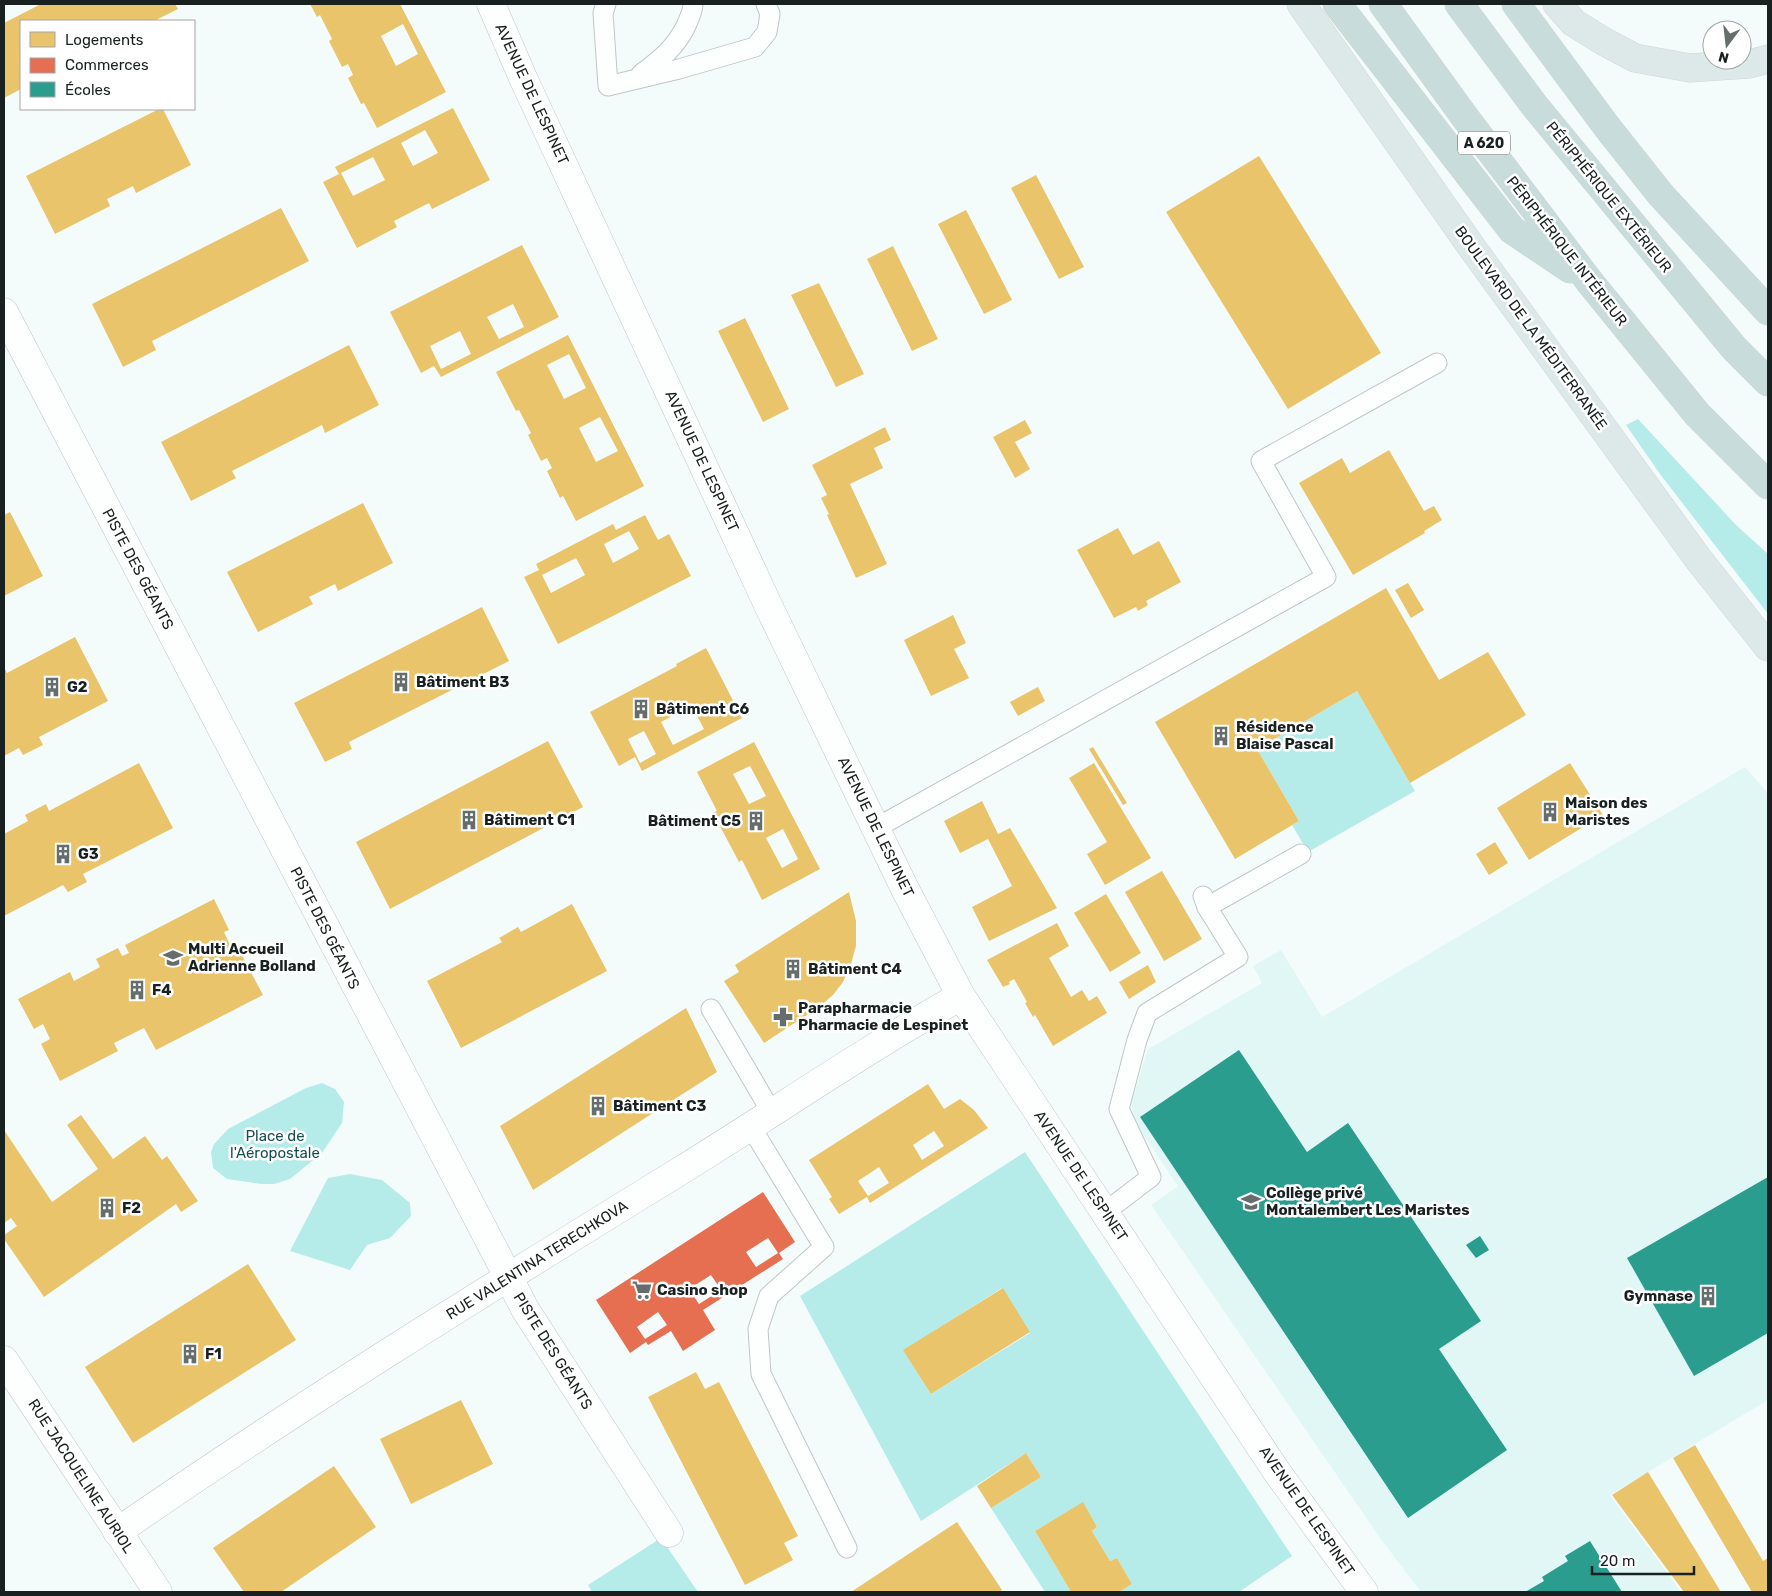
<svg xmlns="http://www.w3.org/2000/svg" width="1772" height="1596" viewBox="0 0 1772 1596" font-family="Rubik,sans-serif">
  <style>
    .built { fill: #e1f7f6 }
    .green { fill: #b5ecea; fill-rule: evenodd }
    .homes { fill: #e9c46a; fill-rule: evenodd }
    .shops { fill: #e76f51; fill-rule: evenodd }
    .schools { fill: #2a9d8f }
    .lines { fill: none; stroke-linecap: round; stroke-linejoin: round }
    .lane-casing { stroke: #bfc7c6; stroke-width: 21 }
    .street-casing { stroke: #bfc7c6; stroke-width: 29 }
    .secondary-casing { stroke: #bfc7c6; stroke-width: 29 }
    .primary-casing { stroke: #d1d6d5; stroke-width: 29 }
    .highway-casing { stroke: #d1d6d5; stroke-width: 29 }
    .lane { stroke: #fdfffe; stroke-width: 19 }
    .street { stroke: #fdfffe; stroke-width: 28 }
    .secondary { stroke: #fdfffe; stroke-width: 28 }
    .primary { stroke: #dde9e9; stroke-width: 28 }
    .highway { stroke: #c8dcdc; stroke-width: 28 }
    .labels { text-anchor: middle; stroke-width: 5; stroke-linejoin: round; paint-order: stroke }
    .shield { fill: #fff; stroke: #5d6363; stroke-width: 1 }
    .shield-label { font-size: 14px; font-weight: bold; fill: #182020 }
    .street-label { font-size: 15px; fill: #182020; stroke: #fff }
    .poi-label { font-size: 15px; font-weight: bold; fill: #182020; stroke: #fff; text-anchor: start }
    .park-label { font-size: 15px; fill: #155050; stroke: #fff }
  </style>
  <rect width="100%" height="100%" fill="#f4fcfb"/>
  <path class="built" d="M 1745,767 L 1768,793 L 1768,1400 L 1610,1495 L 1681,1592 L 1421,1592 L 1380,1538 L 1151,1205 L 1178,1186 L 1136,1124 L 1131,1103 L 1148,1049 L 1262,983 L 1253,966 L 1281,950 L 1322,1017 Z"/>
  <g class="green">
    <path d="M 1638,419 L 1736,525 L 1768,554 L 1768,614 L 1660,474 L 1626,425 Z"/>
    <path d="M 1357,691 L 1415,791 L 1308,852 L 1292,825 L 1299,821 L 1257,749 Z"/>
    <path d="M 322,1083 L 335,1089 L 344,1102 L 342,1123 L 322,1153 L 290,1179 L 274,1184 L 261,1184 L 227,1179 L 213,1168 L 211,1152 L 214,1144 L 228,1129 L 306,1088 Z"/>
    <path d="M 1025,1152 L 1292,1556 L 1239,1592 L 1119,1592 L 1132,1584 L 1117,1558 L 1110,1561 L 1092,1531 L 1097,1527 L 1083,1503 L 1035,1531 L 1071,1592 L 1045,1592 L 991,1508 L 1041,1477 L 1026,1453 L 921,1521 L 800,1296 ZM 1002,1288 L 1030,1333 L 931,1394 L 904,1350 Z"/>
    <path d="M 350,1174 L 382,1180 L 410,1203 L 411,1216 L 390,1238 L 367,1245 L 350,1270 L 290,1251 L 328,1178 Z"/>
    <path d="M 661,1538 L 698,1592 L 592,1592 L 588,1585 Z"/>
  </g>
  <g class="homes">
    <path d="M 41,4 L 175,4 L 178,9 L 154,21 L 21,21 L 21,89 L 4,98 L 4,23 Z"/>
    <path d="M 310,4 L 400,4 L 446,92 L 377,128 L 364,103 L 361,104 L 348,78 L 353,75 L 348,64 L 342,67 L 329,41 L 332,39 L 320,15 L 317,17 ZM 403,24 L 418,54 L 396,66 L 381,36 Z"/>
    <path d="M 453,108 L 490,180 L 432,209 L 429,203 L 394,221 L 397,227 L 357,248 L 323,182 L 339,174 L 335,167 ZM 425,130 L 438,153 L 413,166 L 401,143 ZM 373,157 L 385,180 L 353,196 L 341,173 Z"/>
    <path d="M 159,109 L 163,109 L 191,165 L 136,193 L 133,186 L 107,199 L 110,206 L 55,234 L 26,176 Z"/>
    <path d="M 1259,156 L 1381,353 L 1288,409 L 1166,212 Z"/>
    <path d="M 1036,175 L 1084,267 L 1059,279 L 1011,188 Z"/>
    <path d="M 281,208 L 309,261 L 152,341 L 156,350 L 123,367 L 92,304 Z"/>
    <path d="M 966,210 L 1012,300 L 984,314 L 938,224 Z"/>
    <path d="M 522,245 L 559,317 L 441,377 L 434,366 L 421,373 L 390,312 ZM 513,304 L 524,327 L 499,339 L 487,317 ZM 460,331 L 471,354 L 441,369 L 430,346 Z"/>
    <path d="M 893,246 L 938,339 L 912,351 L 867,259 Z"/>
    <path d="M 819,283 L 864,374 L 836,387 L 791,295 Z"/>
    <path d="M 745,318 L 789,409 L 763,422 L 718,331 Z"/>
    <path d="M 568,335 L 644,486 L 576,521 L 563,496 L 560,498 L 547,471 L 552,468 L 547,458 L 541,461 L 528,435 L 531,433 L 519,410 L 516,411 L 496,372 ZM 569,354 L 586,388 L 564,399 L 547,365 ZM 600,417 L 618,451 L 596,462 L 579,428 Z"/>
    <path d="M 349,345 L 379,405 L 325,433 L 322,425 L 232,471 L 236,478 L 191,501 L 161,442 Z"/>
    <path d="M 1025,420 L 1032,433 L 1015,442 L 1030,469 L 1015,478 L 993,437 Z"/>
    <path d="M 885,427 L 891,440 L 874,448 L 883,468 L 850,484 L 887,564 L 856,578 L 827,515 L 829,514 L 821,498 L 827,495 L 812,465 Z"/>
    <path d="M 1389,450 L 1424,511 L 1434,506 L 1442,520 L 1424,531 L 1425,533 L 1353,575 L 1299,483 L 1342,458 L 1350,473 Z"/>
    <path d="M 363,503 L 393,563 L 338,591 L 335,584 L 309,597 L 313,604 L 258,632 L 227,572 Z"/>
    <path d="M 10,512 L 43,576 L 4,596 L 4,515 Z"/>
    <path d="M 645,515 L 658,540 L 669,534 L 691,576 L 558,644 L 524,577 L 539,570 L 536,564 L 613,524 L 616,530 ZM 629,531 L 639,549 L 613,563 L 604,544 ZM 576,558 L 585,575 L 551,593 L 542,575 Z"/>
    <path d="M 1118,528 L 1133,555 L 1159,541 L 1181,582 L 1146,601 L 1148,605 L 1138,611 L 1136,607 L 1114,618 L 1077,550 Z"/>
    <path d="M 1408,583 L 1424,610 L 1411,618 L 1395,590 Z"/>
    <path d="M 1386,588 L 1439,680 L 1488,652 L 1526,715 L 1410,783 L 1357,691 L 1257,749 L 1299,821 L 1235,859 L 1155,722 Z"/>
    <path d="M 482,607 L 509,661 L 349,742 L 352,749 L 325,762 L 294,703 Z"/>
    <path d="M 953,615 L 966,643 L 954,649 L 969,678 L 931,696 L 904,640 Z"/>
    <path d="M 75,637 L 108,701 L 39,737 L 43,745 L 23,755 L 19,748 L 4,756 L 4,667 L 7,673 Z"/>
    <path d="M 706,648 L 742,718 L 642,771 L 635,757 L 619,766 L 590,712 L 677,666 L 676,664 ZM 692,706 L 704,729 L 673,745 L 661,722 ZM 644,731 L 656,754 L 640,763 L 628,739 Z"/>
    <path d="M 1038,687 L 1045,701 L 1018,716 L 1010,702 Z"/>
    <path d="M 548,741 L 583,807 L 390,909 L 356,842 Z"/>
    <path d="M 754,742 L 820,869 L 762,900 L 742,860 L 739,862 L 713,813 L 717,811 L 697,772 ZM 750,766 L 766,796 L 749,804 L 733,774 ZM 783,829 L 798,859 L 782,868 L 766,838 Z"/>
    <path d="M 1093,747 L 1127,803 L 1123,805 L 1089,749 Z"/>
    <path d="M 139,763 L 173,828 L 83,874 L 87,882 L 68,892 L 63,885 L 4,916 L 4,834 L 28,821 L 25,815 L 46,804 L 49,811 Z"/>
    <path d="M 1094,763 L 1151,858 L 1105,885 L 1087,854 L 1107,842 L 1069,778 Z"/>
    <path d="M 1570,763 L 1603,815 L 1529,860 L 1497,808 Z"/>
    <path d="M 982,801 L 998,834 L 1010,828 L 1057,908 L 989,941 L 972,907 L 1012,886 L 988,839 L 960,853 L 944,821 Z"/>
    <path d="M 1495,842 L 1508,863 L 1489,875 L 1476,854 Z"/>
    <path d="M 1162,871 L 1202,939 L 1164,961 L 1125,892 Z"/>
    <path d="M 849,892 L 856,921 L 856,946 L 851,964 L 843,982 L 833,995 L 819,1007 L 764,1043 L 724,981 L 739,972 L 735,965 Z"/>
    <path d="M 1106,894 L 1141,953 L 1110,972 L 1074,913 Z"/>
    <path d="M 214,899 L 229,930 L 224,932 L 230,945 L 235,942 L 263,995 L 156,1050 L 144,1028 L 114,1043 L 118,1051 L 60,1081 L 41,1044 L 50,1039 L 43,1024 L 34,1029 L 18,999 L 70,972 L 74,981 L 100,967 L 96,959 L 118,948 L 122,956 L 129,953 L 125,945 Z"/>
    <path d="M 572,904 L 607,971 L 461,1048 L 427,981 L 502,942 L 499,938 L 518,927 L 521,932 Z"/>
    <path d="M 1057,923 L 1069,946 L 1049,958 L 1071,997 L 1082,990 L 1089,1001 L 1097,996 L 1107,1013 L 1053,1046 L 1035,1015 L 1033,1017 L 1025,1003 L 1027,1002 L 1014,979 L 1009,982 L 1010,984 L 1003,987 L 987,960 Z"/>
    <path d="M 1148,965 L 1156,982 L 1129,999 L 1119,982 Z"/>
    <path d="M 686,1008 L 717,1072 L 533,1190 L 500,1126 Z"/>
    <path d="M 928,1084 L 944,1109 L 960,1099 L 974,1110 L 988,1128 L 870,1203 L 867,1197 L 839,1214 L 829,1199 L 832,1197 L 809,1160 ZM 934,1131 L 944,1146 L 922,1160 L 913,1145 ZM 879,1167 L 889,1183 L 868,1196 L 858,1181 Z"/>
    <path d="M 81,1115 L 113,1159 L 145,1136 L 162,1160 L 167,1156 L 198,1201 L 181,1212 L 176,1204 L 44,1297 L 4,1239 L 4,1235 L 17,1226 L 11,1218 L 4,1223 L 4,1130 L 52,1202 L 98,1169 L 67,1125 Z"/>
    <path d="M 248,1264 L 296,1340 L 133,1443 L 85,1367 Z"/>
    <path d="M 1003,1288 L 1030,1332 L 931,1394 L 903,1350 Z"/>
    <path d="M 696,1372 L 705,1389 L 719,1382 L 798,1536 L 784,1543 L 793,1560 L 745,1585 L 648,1397 Z"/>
    <path d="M 461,1400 L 493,1464 L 411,1504 L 380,1439 Z"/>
    <path d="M 1695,1445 L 1763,1561 L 1768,1558 L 1768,1592 L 1752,1592 L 1673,1458 Z"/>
    <path d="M 1026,1453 L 1041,1477 L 991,1508 L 977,1486 Z"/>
    <path d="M 334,1466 L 376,1527 L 281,1592 L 244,1592 L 213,1548 Z"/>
    <path d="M 1648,1472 L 1721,1592 L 1684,1592 L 1612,1495 Z"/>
    <path d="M 1083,1502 L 1097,1527 L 1092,1531 L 1110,1561 L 1117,1558 L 1132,1584 L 1119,1592 L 1071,1592 L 1035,1531 Z"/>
    <path d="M 957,1522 L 1002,1590 L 999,1592 L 851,1592 Z"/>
  </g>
  <path class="shops" d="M 763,1192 L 795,1242 L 779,1253 L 783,1259 L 703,1310 L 715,1330 L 683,1351 L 671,1331 L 648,1345 L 646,1342 L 630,1353 L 596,1300 ZM 768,1238 L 778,1253 L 756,1267 L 746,1252 ZM 711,1275 L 721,1290 L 699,1304 L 689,1289 ZM 658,1312 L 667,1325 L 645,1339 L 637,1327 Z"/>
  <g class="schools">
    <path d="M 1239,1050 L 1307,1152 L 1348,1123 L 1481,1321 L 1439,1349 L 1507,1450 L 1408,1518 L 1140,1117 Z"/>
    <path d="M 1768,1177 L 1768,1333 L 1694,1376 L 1627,1258 Z"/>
    <path d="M 1480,1236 L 1489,1250 L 1476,1258 L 1466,1245 Z"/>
    <path d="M 1590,1541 L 1622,1592 L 1525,1592 L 1544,1581 L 1542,1577 L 1568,1561 L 1565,1556 Z"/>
  </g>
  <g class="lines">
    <defs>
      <g id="lane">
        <path d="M 606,4 L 603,13 L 608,86 L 679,69 L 755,47 L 767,32 L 770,14 L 766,4"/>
        <path d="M 641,74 C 661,59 675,48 686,26 C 689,18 693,12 693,4"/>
        <path d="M 876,828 L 1326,577 L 1261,461 L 1437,363"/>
        <path d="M 1207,907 L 1301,854"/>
        <path d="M 711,1009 L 772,1113"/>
        <path d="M 751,1127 L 824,1247 L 769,1296 L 758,1329 L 761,1374 L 847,1548"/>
        <path d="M 1105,1212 L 1151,1177 L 1119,1109 L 1137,1040 L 1147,1013 L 1238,957 L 1207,907 L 1203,896"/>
      </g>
      <g id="street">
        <path d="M 4,312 L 525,1309 L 669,1533"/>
        <path d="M 4,1360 L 158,1592"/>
        <path d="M 117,1532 C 300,1405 490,1288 680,1171 C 774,1113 865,1050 961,996"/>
      </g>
      <path id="secondary" d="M 491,4 L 524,80 L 769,607 L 904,887 L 961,996 L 1277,1472 L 1364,1592"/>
      <g id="primary">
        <path d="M 1301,4 L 1473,249 L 1699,560 L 1768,647"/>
        <path d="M 1557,4 L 1574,23 L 1603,41 L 1635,58 L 1690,68 L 1749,64 L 1768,59"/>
      </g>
      <g id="highway">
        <path d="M 1337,4 L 1512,230 L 1570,269"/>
        <path d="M 1383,4 L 1464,116 L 1589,281 L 1697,414 L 1768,485"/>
        <path d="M 1459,4 L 1534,105 L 1734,348 L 1768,382"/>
        <path d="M 1516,4 L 1607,127 L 1661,195 L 1768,311"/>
      </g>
    </defs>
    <use href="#lane" class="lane-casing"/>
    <use href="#street" class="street-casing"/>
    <use href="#secondary" class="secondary-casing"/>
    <use href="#primary" class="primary-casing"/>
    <use href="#highway" class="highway-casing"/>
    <use href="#lane" class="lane"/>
    <use href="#street" class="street"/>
    <use href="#secondary" class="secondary"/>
    <use href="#primary" class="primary"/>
    <use href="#highway" class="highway"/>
  </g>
  <defs>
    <symbol id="building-bare" viewBox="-9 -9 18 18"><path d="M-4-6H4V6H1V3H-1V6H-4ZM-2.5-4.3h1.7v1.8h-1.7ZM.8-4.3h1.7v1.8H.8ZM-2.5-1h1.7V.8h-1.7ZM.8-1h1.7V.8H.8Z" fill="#656d6d" stroke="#fff" stroke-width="2.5" paint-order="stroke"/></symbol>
    <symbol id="school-bare" viewBox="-9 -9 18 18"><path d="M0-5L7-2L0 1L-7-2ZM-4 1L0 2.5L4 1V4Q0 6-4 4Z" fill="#656d6d" stroke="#fff" stroke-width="2.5" paint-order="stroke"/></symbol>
    <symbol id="pharmacy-bare" viewBox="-9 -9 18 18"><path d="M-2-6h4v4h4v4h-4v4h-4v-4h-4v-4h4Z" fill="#656d6d" stroke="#fff" stroke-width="2.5" paint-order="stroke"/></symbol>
    <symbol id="supermarket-bare" viewBox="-9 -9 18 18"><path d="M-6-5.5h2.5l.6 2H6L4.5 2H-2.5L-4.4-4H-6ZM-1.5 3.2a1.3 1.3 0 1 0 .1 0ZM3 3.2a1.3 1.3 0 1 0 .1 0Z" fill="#656d6d" stroke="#fff" stroke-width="2.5" paint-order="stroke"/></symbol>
  </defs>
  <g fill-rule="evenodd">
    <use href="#building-bare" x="387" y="668" width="28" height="28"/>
    <use href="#building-bare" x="38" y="673" width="28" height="28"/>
    <use href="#building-bare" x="627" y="695" width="28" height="28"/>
    <use href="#building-bare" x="1207" y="722" width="28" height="28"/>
    <use href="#building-bare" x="1536" y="798" width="28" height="28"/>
    <use href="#building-bare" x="455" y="806" width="28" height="28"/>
    <use href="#building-bare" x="742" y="807" width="28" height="28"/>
    <use href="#building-bare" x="49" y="840" width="28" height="28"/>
    <use href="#school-bare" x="159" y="944" width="28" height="28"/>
    <use href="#building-bare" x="779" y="955" width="28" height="28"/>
    <use href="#building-bare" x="123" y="976" width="28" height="28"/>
    <use href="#pharmacy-bare" x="769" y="1003" width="28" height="28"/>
    <use href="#building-bare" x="584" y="1092" width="28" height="28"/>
    <use href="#school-bare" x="1237" y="1188" width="28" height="28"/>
    <use href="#building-bare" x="93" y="1194" width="28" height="28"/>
    <use href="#supermarket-bare" x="628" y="1276" width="28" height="28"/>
    <use href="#building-bare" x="1694" y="1282" width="28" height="28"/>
    <use href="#building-bare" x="176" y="1340" width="28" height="28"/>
  </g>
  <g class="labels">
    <rect class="shield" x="1458" y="131.5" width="52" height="23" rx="4"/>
    <g class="shield-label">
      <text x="1484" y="148">A 620</text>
    </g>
    <g class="street-label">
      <text transform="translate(532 94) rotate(65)" y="5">AVENUE DE LESPINET</text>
      <text transform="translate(1609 197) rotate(51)" y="5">PÉRIPHÉRIQUE EXTÉRIEUR</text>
      <text transform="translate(1567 251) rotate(52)" y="5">PÉRIPHÉRIQUE INTÉRIEUR</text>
      <text transform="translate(1531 328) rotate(54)" y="5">BOULEVARD DE LA MÉDITERRANÉE</text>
      <text transform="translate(702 461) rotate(65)" y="5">AVENUE DE LESPINET</text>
      <text transform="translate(138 569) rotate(62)" y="5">PISTE DES GÉANTS</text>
      <text transform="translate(876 827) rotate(64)" y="5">AVENUE DE LESPINET</text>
      <text transform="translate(325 928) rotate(63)" y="5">PISTE DES GÉANTS</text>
      <text transform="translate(1081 1176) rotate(56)" y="5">AVENUE DE LESPINET</text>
      <text transform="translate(537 1260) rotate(-32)" y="5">RUE VALENTINA TERECHKOVA</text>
      <text transform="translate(553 1351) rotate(58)" y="5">PISTE DES GÉANTS</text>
      <text transform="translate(81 1476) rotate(57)" y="5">RUE JACQUELINE AURIOL</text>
      <text transform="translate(1307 1511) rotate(55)" y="5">AVENUE DE LESPINET</text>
    </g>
    <g class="poi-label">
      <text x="416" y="687">Bâtiment B3</text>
      <text x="67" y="692">G2</text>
      <text x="656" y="714">Bâtiment C6</text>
      <text x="1236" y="732">Résidence<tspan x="1236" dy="17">Blaise Pascal</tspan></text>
      <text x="1565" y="808">Maison des<tspan x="1565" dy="17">Maristes</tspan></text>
      <text x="484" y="825">Bâtiment C1</text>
      <text x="741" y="826" text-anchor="end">Bâtiment C5</text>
      <text x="78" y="859">G3</text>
      <text x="188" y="954">Multi Accueil<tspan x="188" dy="17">Adrienne Bolland</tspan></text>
      <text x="808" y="974">Bâtiment C4</text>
      <text x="152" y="995">F4</text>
      <text x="798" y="1013">Parapharmacie<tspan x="798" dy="17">Pharmacie de Lespinet</tspan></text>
      <text x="613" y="1111">Bâtiment C3</text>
      <text x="1266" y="1198">Collège privé<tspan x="1266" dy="17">Montalembert Les Maristes</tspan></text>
      <text x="122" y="1213">F2</text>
      <text x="657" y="1295">Casino shop</text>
      <text x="1693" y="1301" text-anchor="end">Gymnase</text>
      <text x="205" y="1359">F1</text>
    </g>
    <g class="park-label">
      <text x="275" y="1141">Place de<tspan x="275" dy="17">l'Aéropostale</tspan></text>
    </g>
  </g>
  <rect width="1772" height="1596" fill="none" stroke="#182020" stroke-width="10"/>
  <rect x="20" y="20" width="175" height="90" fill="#ffffff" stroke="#a3a6a6"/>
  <rect x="30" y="32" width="25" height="15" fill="#e9c46a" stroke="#a3a6a6"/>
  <text x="65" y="45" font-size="15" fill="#182020">Logements</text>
  <rect x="30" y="58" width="25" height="15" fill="#e76f51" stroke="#a3a6a6"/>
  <text x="65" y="70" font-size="15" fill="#182020">Commerces</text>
  <rect x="30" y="82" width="25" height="15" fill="#2a9d8f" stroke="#a3a6a6"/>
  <text x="65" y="95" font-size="15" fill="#182020">Écoles</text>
  <g transform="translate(1727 45) rotate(195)"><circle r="24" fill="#ffffff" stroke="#a3a6a6"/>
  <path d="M0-4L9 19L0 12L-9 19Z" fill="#656d6d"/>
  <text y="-8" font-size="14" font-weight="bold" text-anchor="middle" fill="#182020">N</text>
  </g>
  <path d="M1592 1566v8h102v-8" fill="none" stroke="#182020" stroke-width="2.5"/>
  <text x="1600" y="1566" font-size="15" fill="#182020" stroke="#ffffff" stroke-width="4" paint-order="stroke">20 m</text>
</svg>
